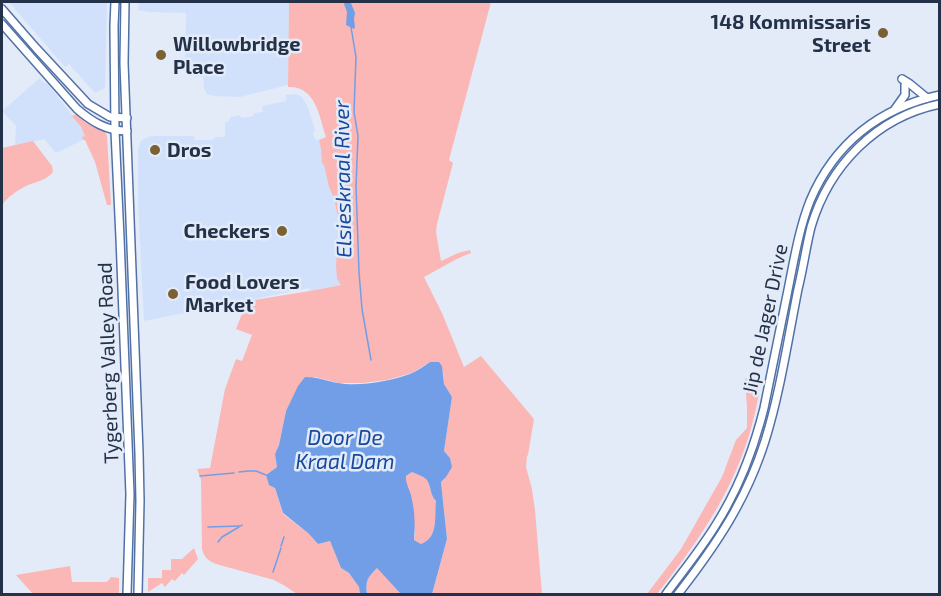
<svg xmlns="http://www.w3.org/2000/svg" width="941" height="596" viewBox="0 0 941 596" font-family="'Exo 2',sans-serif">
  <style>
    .built { fill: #d1e1fb }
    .green { fill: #fbb7b5 }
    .water { fill: #729ee8; fill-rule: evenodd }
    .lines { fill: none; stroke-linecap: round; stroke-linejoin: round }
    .stream { stroke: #729ee8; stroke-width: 1.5 }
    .secondary-casing { stroke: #5171a6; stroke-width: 10 }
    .secondary { stroke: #fff; stroke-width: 7 }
    .poi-dot { fill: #7a6032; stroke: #e4ebf8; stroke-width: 2 }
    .labels { text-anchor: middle; stroke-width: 5; stroke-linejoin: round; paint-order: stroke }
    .poi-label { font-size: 20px; font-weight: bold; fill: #243249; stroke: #e4ebf8; text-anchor: start }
    .street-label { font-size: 20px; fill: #243249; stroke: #e4ebf8 }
    .water-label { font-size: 21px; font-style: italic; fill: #15489d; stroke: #e4ebf8 }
  </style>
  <rect width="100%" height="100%" fill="#e4ebf8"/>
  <g class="built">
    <path d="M 9,2 L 107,2 L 105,88 L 95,93 L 69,64 L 65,67 Z"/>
    <path d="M 139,2 L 289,2 L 288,85 L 240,97 L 214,96 L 207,94 L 204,88 L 203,77 L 194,77 L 194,70 L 185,70 L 186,13 L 149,12 L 138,10 Z"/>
    <path d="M 40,78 L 43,82 L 48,84 L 81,127 L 85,136 L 82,137 L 83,140 L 56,153 L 44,139 L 15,145 L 16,126 L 2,111 Z"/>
    <path d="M 295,94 L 301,96 L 308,107 L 315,130 L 313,133 L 315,139 L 319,140 L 321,146 L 329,187 L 334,198 L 342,244 L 337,254 L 341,285 L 310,291 L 309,288 L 144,321 L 138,203 L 138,149 L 141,141 L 148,137 L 153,136 L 194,136 L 195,140 L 212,140 L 216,137 L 225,137 L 225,123 L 230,120 L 230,117 L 240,115 L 241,118 L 253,116 L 254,113 L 263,112 L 262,106 L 286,101 L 286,95 Z"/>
  </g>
  <g class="green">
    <path d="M 289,2 L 491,2 L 449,160 L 453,163 L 437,224 L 436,232 L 441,261 L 458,253 L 470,250 L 471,253 C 454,259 440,269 424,277 L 442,313 L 464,367 L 481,356 L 534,419 L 528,455 L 527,456 L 526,467 L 532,489 L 535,510 L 542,594 L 432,594 L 447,539 L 441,482 L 446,477 L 450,458 L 444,451 L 452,397 L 444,384 L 443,372 L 430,362 L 412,373 L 387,380 L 363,383 L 339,383 L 315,377 L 286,411 L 279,445 L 275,454 L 277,467 L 266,475 L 269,484 L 275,488 L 283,514 L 308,533 L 318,544 L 330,541 L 341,568 L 349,573 L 359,587 L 360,594 L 297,594 L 285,586 L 274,580 L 216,564 C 208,561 204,557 202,549 L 201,480 L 197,469 L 210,468 L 225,389 L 236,359 L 242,361 L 252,335 L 236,329 L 247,301 L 310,291 L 341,285 L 337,279 L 336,265 L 337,254 L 342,244 L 341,234 L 334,198 L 329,187 L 324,165 L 322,163 L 321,149 L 319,140 L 326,137 C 319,116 316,86 288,87 Z"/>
    <path d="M 76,114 L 86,123 L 105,132 L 107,136 L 111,205 L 107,205 L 95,162 L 85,140 L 83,140 L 82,137 L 85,136 L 81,127 L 72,116 Z"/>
    <path d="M 33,141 L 52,166 L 53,172 C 47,180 35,182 26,186 C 16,191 8,197 2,205 L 2,148 Z"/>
    <path d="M 745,378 C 754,381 759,384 759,394 C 744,476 707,530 657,594 L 647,594 L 681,549 L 722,477 L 736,440 L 747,428 L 747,408 Z"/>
    <path d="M 412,472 C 416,474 423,476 426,479 C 432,486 429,494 436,501 C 434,517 439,537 421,544 L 414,540 L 415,533 L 405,481 L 406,476 Z"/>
    <path d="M 194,548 L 198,559 L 184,575 L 182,573 L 175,581 L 172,579 L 165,587 L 162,583 L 148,592 L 148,578 L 162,578 L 162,570 L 171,570 L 171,559 L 182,559 Z"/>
    <path d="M 70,566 L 72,582 L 107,582 L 111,577 L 119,578 L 119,594 L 33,594 L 16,575 Z"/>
    <path d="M 377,567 L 401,593 L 401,594 L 367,594 C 365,581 368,577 377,567 Z"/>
  </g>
  <g class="water">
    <path d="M 345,2 L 351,3 L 355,13 L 354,19 L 355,27 L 354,29 L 346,25 L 347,12 L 344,4 Z"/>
    <path d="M 430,362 L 439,362 L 442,366 L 444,384 L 452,397 L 444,451 L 450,458 L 452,467 L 446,477 L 441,482 L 447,539 L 432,594 L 401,594 L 377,568 C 368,577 365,581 367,594 L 360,594 L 359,587 L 349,573 L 341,568 L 330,541 L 318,544 L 308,533 L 283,513 L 275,488 L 269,485 L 266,475 L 277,467 L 275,454 L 279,445 L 286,411 L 298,386 L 305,377 C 317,377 327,381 338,383 C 359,387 390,381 410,374 C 417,371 424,366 430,362 ZM 412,472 C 416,474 423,476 426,479 C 432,486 429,494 436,501 C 434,517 439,537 421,544 L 414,540 C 415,527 415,512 412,500 C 411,491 405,484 406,476 Z"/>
  </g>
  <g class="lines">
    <g class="stream">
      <path d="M 351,27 L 356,57 L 354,112 L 358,136 L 356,186 L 359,272 L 362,309 L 371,360"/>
      <path d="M 249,471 L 256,471 L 266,475"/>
      <path d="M 239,472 L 248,471"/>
      <path d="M 200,476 L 234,473"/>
      <path d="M 241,526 L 242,525"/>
      <path d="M 208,527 L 240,526"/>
      <path d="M 218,542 L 222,537 L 239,527"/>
      <path d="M 281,546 L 284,537"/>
      <path d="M 273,572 L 281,548"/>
    </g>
    <defs>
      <g id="secondary">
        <path d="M 115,2 L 114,26 L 115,131 L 120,238 L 130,494 L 127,594"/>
        <path d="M 125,2 L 124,63 L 139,453 L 140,501 L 138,594"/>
        <path d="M 2,9 L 36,48 L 88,104 L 110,117 L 127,118"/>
        <path d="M 2,24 L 77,109 C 92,122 107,131 127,131"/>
        <path d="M 902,79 L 910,84 L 927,98"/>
        <path d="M 895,109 L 905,95 L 905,85"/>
        <path d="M 666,594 C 683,571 702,548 717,523 C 739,488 754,448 764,408 C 772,369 780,329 788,290 C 794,260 799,229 810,201 C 834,144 879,108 940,95"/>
        <path d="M 678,594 C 716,545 746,501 765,441 C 780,393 788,339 798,289 C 803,269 806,247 811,227 C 829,166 876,117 940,104"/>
      </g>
    </defs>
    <use href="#secondary" class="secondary-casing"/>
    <use href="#secondary" class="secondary"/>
  </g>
  <g class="poi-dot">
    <circle cx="883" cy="33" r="6"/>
    <circle cx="161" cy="55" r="6"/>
    <circle cx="155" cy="150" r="6"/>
    <circle cx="282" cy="231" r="6"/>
    <circle cx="173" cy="294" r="6"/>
  </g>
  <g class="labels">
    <g class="poi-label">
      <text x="871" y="29" text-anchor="end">148 Kommissaris<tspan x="871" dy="23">Street</tspan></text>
      <text x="173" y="51">Willowbridge<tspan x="173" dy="23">Place</tspan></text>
      <text x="167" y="157">Dros</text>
      <text x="270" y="238" text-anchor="end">Checkers</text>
      <text x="185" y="289">Food Lovers<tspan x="185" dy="23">Market</tspan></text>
    </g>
    <g class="street-label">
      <text transform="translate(765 319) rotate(-78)" y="7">Jip de Jager Drive</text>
      <text transform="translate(108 363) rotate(-92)" y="7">Tygerberg Valley Road</text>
    </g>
    <g class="water-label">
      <text transform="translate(343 179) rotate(-91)" y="7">Elsieskraal River</text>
      <text x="345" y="445">Door De<tspan x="345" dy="24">Kraal Dam</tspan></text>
    </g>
  </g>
  <rect width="941" height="596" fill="none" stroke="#243249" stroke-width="6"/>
</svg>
